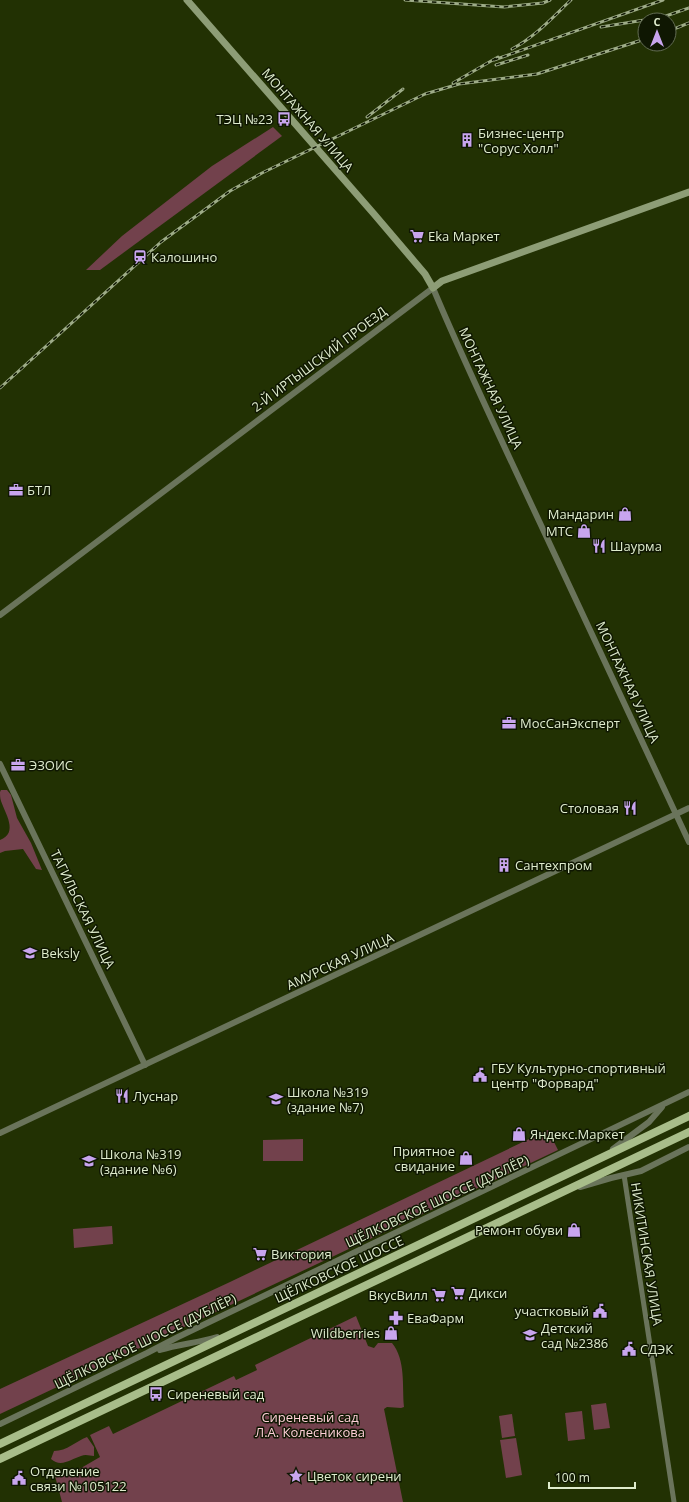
<svg xmlns="http://www.w3.org/2000/svg" width="689" height="1502" viewBox="0 0 689 1502" font-family="'Open Sans',sans-serif">
  <style>
    .green { fill: #72414c }
    .lines { fill: none; stroke-linecap: round; stroke-linejoin: round }
    .minor { stroke: #6a745b; stroke-width: 5 }
    .tertiary { stroke: #6a745b; stroke-width: 6 }
    .secondary { stroke: #8d9d76; stroke-width: 7 }
    .primary { stroke: #a8bd8a; stroke-width: 8 }
    .rail-casing { stroke: #9eac88; stroke-width: 3 }
    .rail { stroke: #0f1702; stroke-width: 1.5; stroke-dasharray: 4.5; stroke-linecap: butt }
    .labels { text-anchor: middle; stroke-width: 3; stroke-linejoin: round; paint-order: stroke }
    .poi-label { font-size: 13px; fill: #dfeccd; stroke: #0f1702; text-anchor: start }
    .street-label { font-size: 13px; fill: #dfeccd; stroke: #0f1702 }
    .park-label { font-size: 13px; fill: #fecfd7; stroke: #0f1702 }
  </style>
  <rect width="100%" height="100%" fill="#223103"/>
  <g class="green">
    <path d="M 273,127 L 282,136 L 100,270 L 86,270 L 122,236 L 212,166 Z"/>
    <path d="M 1,790 L 7,790 L 11,795 L 17,818 L 31,843 L 42,870 L 36,869 L 23,849 L 5,851 L 0,853 L 0,840 C 19,833 5,813 1,801 C 0,798 0,795 0,792 Z"/>
    <path d="M 548,1130 L 558,1150 L 0,1414 L 0,1389 L 230,1282 Z"/>
    <path d="M 303,1139 L 303,1161 L 263,1161 L 263,1140 Z"/>
    <path d="M 112,1226 L 113,1244 L 74,1248 L 73,1229 Z"/>
    <path d="M 356,1316 L 368,1346 L 374,1348 L 378,1343 L 392,1343 C 406,1360 402,1386 404,1407 L 401,1408 L 387,1407 L 384,1409 L 403,1502 L 62,1502 L 55,1476 L 69,1475 L 100,1457 L 90,1435 L 109,1426 L 113,1434 L 234,1376 L 236,1380 L 257,1370 L 255,1365 Z"/>
    <path d="M 606,1403 L 610,1428 L 594,1430 L 591,1405 Z"/>
    <path d="M 582,1411 L 585,1439 L 568,1441 L 565,1413 Z"/>
    <path d="M 512,1414 L 515,1436 L 502,1438 L 499,1416 Z"/>
    <path d="M 87,1437 L 94,1447 L 94,1456 C 90,1456 86,1454 81,1456 C 71,1459 61,1468 51,1459 L 54,1451 C 67,1451 76,1441 87,1437 Z"/>
    <path d="M 516,1438 L 522,1475 L 506,1478 L 500,1440 Z"/>
  </g>
  <g class="lines">
    <path class="minor" d="M 624,1175 L 674,1502"/>
    <g class="tertiary">
      <path d="M 0,615 L 433,288 C 464,362 499,435 533,508 C 585,619 637,730 689,842"/>
      <path d="M 0,764 L 145,1065"/>
      <path d="M 0,1133 L 689,808"/>
      <path d="M 613,1149 L 649,1122 L 662,1107"/>
      <path d="M 580,1187 L 611,1178 L 641,1171 L 689,1147"/>
      <path d="M 160,1350 C 179,1344 198,1343 217,1337"/>
      <path d="M 0,1424 L 147,1353 L 178,1337 L 689,1092"/>
    </g>
    <path class="secondary" d="M 187,0 L 374,214 L 425,274 L 433,288 L 442,281 L 689,192"/>
    <g class="primary">
      <path d="M 0,1444 L 689,1116"/>
      <path d="M 0,1459 L 689,1132"/>
    </g>
    <defs>
      <g id="rail">
        <path d="M 405,0 L 504,7 L 543,3 L 550,0"/>
        <path d="M 601,27 L 663,17 L 689,8"/>
        <path d="M 669,31 L 689,23"/>
        <path d="M 512,49 C 535,37 552,18 571,0"/>
        <path d="M 494,60 L 663,0"/>
        <path d="M 496,65 L 528,55"/>
        <path d="M 453,83 L 498,57"/>
        <path d="M 367,117 L 403,89"/>
        <path d="M 0,388 L 161,242 L 230,191 L 262,173 L 425,94 L 459,84 L 537,74 L 645,39"/>
      </g>
    </defs>
    <use href="#rail" class="rail-casing"/>
    <use href="#rail" class="rail"/>
  </g>
  <defs>
    <symbol id="bus-bare" viewBox="-9 -9 18 18"><path d="M-5-6H5V4H4V6H2V4H-2V6H-4V4H-5ZM-3.5-4V0h7V-4ZM-3.5 1.2v1.5H-2V1.2ZM2 1.2v1.5H3.5V1.2Z" fill="#c8a5ee" stroke="#0f1702" stroke-width="2.5" paint-order="stroke"/></symbol>
    <symbol id="building-bare" viewBox="-9 -9 18 18"><path d="M-4-6H4V6H1V3H-1V6H-4ZM-2.5-4.3h1.7v1.8h-1.7ZM.8-4.3h1.7v1.8H.8ZM-2.5-1h1.7V.8h-1.7ZM.8-1h1.7V.8H.8Z" fill="#c8a5ee" stroke="#0f1702" stroke-width="2.5" paint-order="stroke"/></symbol>
    <symbol id="supermarket-bare" viewBox="-9 -9 18 18"><path d="M-6-5.5h2.5l.6 2H6L4.5 2H-2.5L-4.4-4H-6ZM-1.5 3.2a1.3 1.3 0 1 0 .1 0ZM3 3.2a1.3 1.3 0 1 0 .1 0Z" fill="#c8a5ee" stroke="#0f1702" stroke-width="2.5" paint-order="stroke"/></symbol>
    <symbol id="station-bare" viewBox="-9 -9 18 18"><path d="M-3-6H3Q5-6 5-4V2Q5 4 3 4L4.5 6H3L1.5 4h-3L-3 6H-4.5L-3 4Q-5 4-5 2V-4Q-5-6-3-6ZM-3.5-4v3h7v-3ZM-3.5 1v1.5H-2V1ZM2 1v1.5H3.5V1Z" fill="#c8a5ee" stroke="#0f1702" stroke-width="2.5" paint-order="stroke"/></symbol>
    <symbol id="office-bare" viewBox="-9 -9 18 18"><path d="M-6-3h4V-5.5h4V-3h4V5H-6ZM-1-4.5V-3h2v-1.5ZM-6 0V1H6V0Z" fill="#c8a5ee" stroke="#0f1702" stroke-width="2.5" paint-order="stroke"/></symbol>
    <symbol id="shop-bare" viewBox="-9 -9 18 18"><path d="M-5-2.5h2.3a2.7 3.5 0 0 1 5.4 0H5L5.5 6h-11ZM-1.5-2.5h3a1.5 2.3 0 0 0-3 0Z" fill="#c8a5ee" stroke="#0f1702" stroke-width="2.5" paint-order="stroke"/></symbol>
    <symbol id="restaurant-bare" viewBox="-9 -9 18 18"><path d="M-5-6h1v4h1v-4h1v4h1v-4h1v5L-1.5 .5V6h-2V.5L-5-1ZM5-6V6H3V1.5H1.5Q1.5-4 5-6Z" fill="#c8a5ee" stroke="#0f1702" stroke-width="2.5" paint-order="stroke"/></symbol>
    <symbol id="school-bare" viewBox="-9 -9 18 18"><path d="M0-5L7-2L0 1L-7-2ZM-4 1L0 2.5L4 1V4Q0 6-4 4Z" fill="#c8a5ee" stroke="#0f1702" stroke-width="2.5" paint-order="stroke"/></symbol>
    <symbol id="civic-bare" viewBox="-9 -9 18 18"><path d="M-.6-6.5H3V-4.5H.6V-3L4-1V1h2V6H-6V1h2V-1L-.6-3ZM-1.2 2.5V6h2.4V2.5Z" fill="#c8a5ee" stroke="#0f1702" stroke-width="2.5" paint-order="stroke"/></symbol>
    <symbol id="pharmacy-bare" viewBox="-9 -9 18 18"><path d="M-2-6h4v4h4v4h-4v4h-4v-4h-4v-4h4Z" fill="#c8a5ee" stroke="#0f1702" stroke-width="2.5" paint-order="stroke"/></symbol>
    <symbol id="sight-bare" viewBox="-9 -9 18 18"><path d="M0-6L1.8-2.2L6-1.7L2.9 1.2L3.7 5.4L0 3.3L-3.7 5.4L-2.9 1.2L-6-1.7L-1.8-2.2Z" fill="#c8a5ee" stroke="#0f1702" stroke-width="2.5" paint-order="stroke"/></symbol>
  </defs>
  <g fill-rule="evenodd">
    <use href="#bus-bare" x="274" y="109" width="20" height="20"/>
    <use href="#building-bare" x="457" y="130" width="20" height="20"/>
    <use href="#supermarket-bare" x="407" y="226" width="20" height="20"/>
    <use href="#station-bare" x="130" y="247" width="20" height="20"/>
    <use href="#office-bare" x="6" y="480" width="20" height="20"/>
    <use href="#shop-bare" x="615" y="504" width="20" height="20"/>
    <use href="#shop-bare" x="574" y="521" width="20" height="20"/>
    <use href="#restaurant-bare" x="589" y="536" width="20" height="20"/>
    <use href="#office-bare" x="499" y="713" width="20" height="20"/>
    <use href="#office-bare" x="8" y="755" width="20" height="20"/>
    <use href="#restaurant-bare" x="620" y="798" width="20" height="20"/>
    <use href="#building-bare" x="494" y="855" width="20" height="20"/>
    <use href="#school-bare" x="20" y="943" width="20" height="20"/>
    <use href="#civic-bare" x="470" y="1065" width="20" height="20"/>
    <use href="#restaurant-bare" x="112" y="1086" width="20" height="20"/>
    <use href="#school-bare" x="266" y="1089" width="20" height="20"/>
    <use href="#shop-bare" x="509" y="1124" width="20" height="20"/>
    <use href="#shop-bare" x="456" y="1148" width="20" height="20"/>
    <use href="#school-bare" x="79" y="1151" width="20" height="20"/>
    <use href="#shop-bare" x="564" y="1220" width="20" height="20"/>
    <use href="#supermarket-bare" x="250" y="1244" width="20" height="20"/>
    <use href="#supermarket-bare" x="448" y="1283" width="20" height="20"/>
    <use href="#supermarket-bare" x="429" y="1285" width="20" height="20"/>
    <use href="#civic-bare" x="590" y="1301" width="20" height="20"/>
    <use href="#pharmacy-bare" x="386" y="1308" width="20" height="20"/>
    <use href="#shop-bare" x="381" y="1323" width="20" height="20"/>
    <use href="#school-bare" x="520" y="1325" width="20" height="20"/>
    <use href="#civic-bare" x="619" y="1339" width="20" height="20"/>
    <use href="#bus-bare" x="146" y="1384" width="20" height="20"/>
    <use href="#sight-bare" x="286" y="1466" width="20" height="20"/>
    <use href="#civic-bare" x="9" y="1468" width="20" height="20"/>
  </g>
  <g class="labels">
    <g class="poi-label">
      <text x="273" y="124" text-anchor="end">ТЭЦ №23</text>
      <text x="478" y="138">Бизнес-центр<tspan x="478" dy="15">"Сорус Холл"</tspan></text>
      <text x="428" y="241">Eka Маркет</text>
      <text x="151" y="262">Калошино</text>
      <text x="27" y="495">БТЛ</text>
      <text x="614" y="519" text-anchor="end">Мандарин</text>
      <text x="573" y="536" text-anchor="end">МТС</text>
      <text x="610" y="551">Шаурма</text>
      <text x="520" y="728">МосСанЭксперт</text>
      <text x="29" y="770">ЭЗОИС</text>
      <text x="619" y="813" text-anchor="end">Столовая</text>
      <text x="515" y="870">Сантехпром</text>
      <text x="41" y="958">Beksly</text>
      <text x="491" y="1073">ГБУ Культурно-спортивный<tspan x="491" dy="15">центр "Форвард"</tspan></text>
      <text x="287" y="1097">Школа №319<tspan x="287" dy="15">(здание №7)</tspan></text>
      <text x="133" y="1101">Луснар</text>
      <text x="530" y="1139">Яндекс.Маркет</text>
      <text x="455" y="1156" text-anchor="end">Приятное<tspan x="455" dy="15">свидание</tspan></text>
      <text x="100" y="1159">Школа №319<tspan x="100" dy="15">(здание №6)</tspan></text>
      <text x="563" y="1235" text-anchor="end">Ремонт обуви</text>
      <text x="271" y="1259">Виктория</text>
      <text x="469" y="1298">Дикси</text>
      <text x="428" y="1300" text-anchor="end">ВкусВилл</text>
      <text x="589" y="1316" text-anchor="end">участковый</text>
      <text x="407" y="1323">ЕваФарм</text>
      <text x="541" y="1333">Детский<tspan x="541" dy="15">сад №2386</tspan></text>
      <text x="380" y="1338" text-anchor="end">Wildberries</text>
      <text x="640" y="1354">СДЭК</text>
      <text x="167" y="1399">Сиреневый сад</text>
      <text x="30" y="1476">Отделение<tspan x="30" dy="15">связи №105122</tspan></text>
      <text x="307" y="1481">Цветок сирени</text>
    </g>
    <g class="street-label">
      <text transform="translate(308 120) rotate(49)" y="5">МОНТАЖНАЯ УЛИЦА</text>
      <text transform="translate(319 359) rotate(-37)" y="5">2-Й ИРТЫШСКИЙ ПРОЕЗД</text>
      <text transform="translate(491 388) rotate(65)" y="5">МОНТАЖНАЯ УЛИЦА</text>
      <text transform="translate(628 682) rotate(65)" y="5">МОНТАЖНАЯ УЛИЦА</text>
      <text transform="translate(83 909) rotate(64)" y="5">ТАГИЛЬСКАЯ УЛИЦА</text>
      <text transform="translate(340 961) rotate(-25)" y="5">АМУРСКАЯ УЛИЦА</text>
      <text transform="translate(437 1201) rotate(-25)" y="5">ЩЁЛКОВСКОЕ ШОССЕ (ДУБЛЁР)</text>
      <text transform="translate(647 1254) rotate(81)" y="5">НИКИТИНСКАЯ УЛИЦА</text>
      <text transform="translate(339 1269) rotate(-25)" y="5">ЩЁЛКОВСКОЕ ШОССЕ</text>
      <text transform="translate(145 1341) rotate(-26)" y="5">ЩЁЛКОВСКОЕ ШОССЕ (ДУБЛЁР)</text>
    </g>
    <g class="park-label">
      <text x="310" y="1422">Сиреневый сад<tspan x="310" dy="15">Л.А. Колесникова</tspan></text>
    </g>
  </g>
  <g transform="translate(657 32)"><circle r="19" fill="#0f1702" stroke="#626c53"/>
  <path d="M0-3L7 15L0 10L-7 15Z" fill="#c8a5ee"/>
  <text y="-6" font-size="11" font-weight="bold" text-anchor="middle" fill="#dfeccd">С</text>
  </g>
  <path d="M549 1482v6h86v-6" fill="none" stroke="#dfeccd" stroke-width="2"/>
  <text x="555" y="1482" font-size="12" fill="#dfeccd" stroke="#0f1702" stroke-width="3" paint-order="stroke">100 m</text>
</svg>
